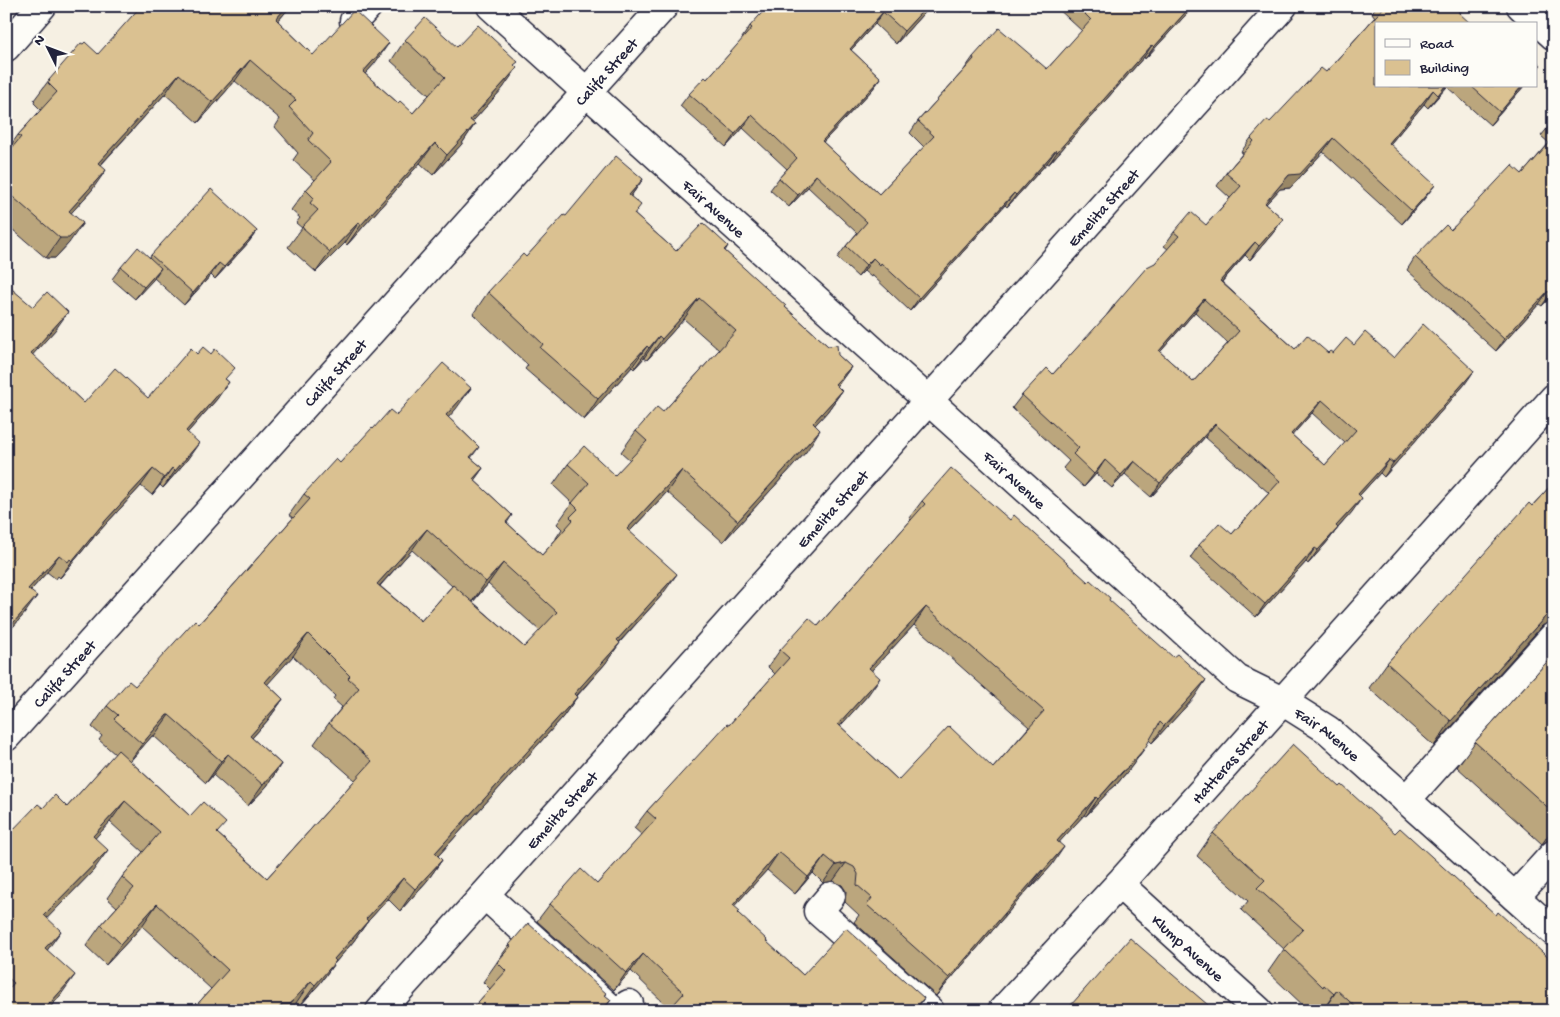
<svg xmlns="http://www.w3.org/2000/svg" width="1560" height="1017" viewBox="0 0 1560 1017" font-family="'Gochi Hand',sans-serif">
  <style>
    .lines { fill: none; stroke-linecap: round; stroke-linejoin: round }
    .minor-casing { stroke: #22223b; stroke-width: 31 }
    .minor { stroke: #fdfcf7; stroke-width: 28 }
    .wall { fill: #bba67d; stroke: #22223b; fill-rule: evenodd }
    .shaded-wall { fill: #998766; stroke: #22223b }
    .building { fill: #dac191; stroke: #22223b; fill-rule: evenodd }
    .labels { text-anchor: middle; stroke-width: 4; stroke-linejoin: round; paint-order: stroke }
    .street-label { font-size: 16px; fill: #22223b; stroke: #fdfcf7 }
  </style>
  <rect width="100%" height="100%" fill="#f6f0e3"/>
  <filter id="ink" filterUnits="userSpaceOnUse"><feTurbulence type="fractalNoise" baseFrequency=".02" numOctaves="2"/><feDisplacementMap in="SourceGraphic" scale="10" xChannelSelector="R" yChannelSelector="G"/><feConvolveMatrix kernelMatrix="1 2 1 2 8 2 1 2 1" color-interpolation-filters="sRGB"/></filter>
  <g filter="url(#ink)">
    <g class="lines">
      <defs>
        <g id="minor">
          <path id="s1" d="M 491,6 L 1237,679 L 1282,701 L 1328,730 L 1554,932"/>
          <path d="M 1521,6 L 1554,36"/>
          <path d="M 354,21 L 368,6"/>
          <path d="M 6,47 L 42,6"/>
          <path id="s2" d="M 6,737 L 664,6"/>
          <path d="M 1406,800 L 1554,636"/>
          <path id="s3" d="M 1119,884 L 1259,1011"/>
          <path d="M 485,895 L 611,1009 L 621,1009 L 629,1004"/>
          <path d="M 831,896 L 818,911 L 930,1011"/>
          <path d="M 1515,897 L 1554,854"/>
          <path id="s4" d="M 380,1011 L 1283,6"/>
          <path id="s5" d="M 1002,1011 L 1119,884 L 1554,398"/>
        </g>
      </defs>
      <use href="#minor" class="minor-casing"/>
      <use href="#minor" class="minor"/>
    </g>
    <g class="wall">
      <path d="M 291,6 L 278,21 L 313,55 L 375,63 L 365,74 L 398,103 L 413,113 L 429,95 L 391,61 L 405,40 L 457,47 L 515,66 L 503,88 L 472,122 L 475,124 L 461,145 L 433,175 L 420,163 L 347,245 L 345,243 L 316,272 L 288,247 L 302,228 L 296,223 L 300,218 L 291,210 L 306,190 L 315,180 L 293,160 L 298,153 L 275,127 L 280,119 L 235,81 L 198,123 L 165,94 L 101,165 L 92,190 L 71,213 L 69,243 L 55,258 L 46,258 L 6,224 L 6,152 L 18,135 L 41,110 L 34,103 L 35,101 L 34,100 L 49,80 L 98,54 Z"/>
      <path d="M 930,6 L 896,44 L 875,24 L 851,50 L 881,78 L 872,90 L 823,142 L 879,194 L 924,147 L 910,133 L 918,121 L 964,70 L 973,57 L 1047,69 L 1082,31 L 1055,6 L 1194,6 L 1145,59 L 1144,57 L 1049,164 L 1047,163 L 1007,207 L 1005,205 L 910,311 L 872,275 L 871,277 L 864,271 L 858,277 L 837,258 L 846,246 L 857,233 L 808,187 L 789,207 L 770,190 L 779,178 L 787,169 L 743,128 L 726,147 L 680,106 L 689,94 L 707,79 L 743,39 L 742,38 L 750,26 Z"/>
      <path d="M 956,6 L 968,6 L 962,12 Z"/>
      <path d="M 1376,6 L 1465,6 L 1460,13 L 1376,86 L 1524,86 L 1490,125 L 1447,87 L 1428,108 L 1424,104 L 1390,144 L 1425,198 L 1402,224 L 1323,152 L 1290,188 L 1280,189 L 1266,204 L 1283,219 L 1273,233 L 1250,260 L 1245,255 L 1222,282 L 1295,349 L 1328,353 L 1333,353 L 1354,345 L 1394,358 L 1465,384 L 1384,477 L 1380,473 L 1359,496 L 1352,512 L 1338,528 L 1328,541 L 1308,564 L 1306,562 L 1256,617 L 1190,558 L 1199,545 L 1232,534 L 1269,493 L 1205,437 L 1151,497 L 1125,474 L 1112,488 L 1096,474 L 1084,487 L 1063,468 L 1069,461 L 1012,408 L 1022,395 L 1053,374 L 1104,319 L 1114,305 L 1155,263 L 1168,249 L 1164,246 L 1174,232 L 1206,225 L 1230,198 L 1217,186 L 1226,173 L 1243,153 L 1241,152 L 1251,138 L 1270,122 L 1326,72 L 1375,17 L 1372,13 ZM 1195,312 L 1228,343 L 1193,382 L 1160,352 ZM 1312,413 L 1345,443 L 1325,465 L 1292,435 Z"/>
      <path d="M 1554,120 L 1554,293 L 1542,306 L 1539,304 L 1496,351 L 1407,270 L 1415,257 L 1522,174 L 1549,143 L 1541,136 Z"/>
      <path d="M 643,179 L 631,196 L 635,215 L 676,251 L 728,246 L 725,251 L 785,307 L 851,367 L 837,386 L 842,391 L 827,412 L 815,425 L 806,452 L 723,542 L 667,492 L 630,531 L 662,595 L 620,642 L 605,664 L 577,696 L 577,697 L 562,718 L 438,856 L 442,860 L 427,881 L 400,911 L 388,899 L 368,921 L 353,942 L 333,965 L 321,982 L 300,1006 L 296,1003 L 288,1011 L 187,1011 L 193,1009 L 211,989 L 142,926 L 106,965 L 86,946 L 101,925 L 117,907 L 107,898 L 122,877 L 143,852 L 110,822 L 95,838 L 93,871 L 47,918 L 47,950 L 60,996 L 47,1011 L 6,1011 L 6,837 L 43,808 L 67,807 L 115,754 L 99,740 L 102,736 L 92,727 L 107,706 L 135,686 L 199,624 L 293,518 L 289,515 L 304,494 L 340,463 L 373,429 L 396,415 L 456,409 L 448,417 L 479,447 L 471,458 L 483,468 L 474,480 L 512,515 L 507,523 L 542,555 L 556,539 L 556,538 L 562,529 L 557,524 L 572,503 L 553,485 L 568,464 L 615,475 L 630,460 L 621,452 L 636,431 L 663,412 L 719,350 L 684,319 L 647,360 L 644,358 L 634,369 L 632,367 L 584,420 L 525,369 L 528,365 L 473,314 L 488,292 L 526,257 L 566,216 ZM 412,550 L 452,586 L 421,621 L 380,586 ZM 488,584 L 540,631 L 524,647 L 473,602 ZM 293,656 L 335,696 L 333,699 L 342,707 L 329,723 L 314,744 L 355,780 L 267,878 L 218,834 L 190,816 L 130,761 L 152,736 L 154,736 L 206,783 L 213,775 L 248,806 L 267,786 L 281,764 L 252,738 L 268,720 L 283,699 L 267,684 Z"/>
      <path d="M 257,231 L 248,243 L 215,279 L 211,275 L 184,305 L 154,278 L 135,299 L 112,279 L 121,267 L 150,257 L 151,255 Z"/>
      <path d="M 6,284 L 56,329 L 32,355 L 84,403 L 148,398 L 227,380 L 217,399 L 187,433 L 187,460 L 163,488 L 160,485 L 152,495 L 141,486 L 94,537 L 60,578 L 58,576 L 56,579 L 47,572 L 30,591 L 25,613 L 6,635 Z"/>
      <path d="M 1554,482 L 1554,621 L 1550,621 L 1542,626 L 1434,746 L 1369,688 L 1387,663 Z"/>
      <path d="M 922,501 L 1010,520 L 1109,600 L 1194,698 L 1152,743 L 1149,740 L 1132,766 L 1116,785 L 1110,790 L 1086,816 L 1084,815 L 1059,842 L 1052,865 L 1031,888 L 1030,887 L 936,996 L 854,922 L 859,915 L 845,902 L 846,891 L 842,885 L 833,881 L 823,883 L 813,873 L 795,894 L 767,870 L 734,906 L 739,914 L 766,942 L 803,975 L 916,1011 L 669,1011 L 670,1009 L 631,971 L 614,990 L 537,921 L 550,904 L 597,884 L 642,835 L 634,828 L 647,811 L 729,725 L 775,674 L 768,667 L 780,650 L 818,626 L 911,520 L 909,518 ZM 914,625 L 1029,727 L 993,768 L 898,780 L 840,726 L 868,695 L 872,670 Z"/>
      <path d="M 1554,654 L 1554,839 L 1550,839 L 1542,844 L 1457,767 L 1475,742 Z"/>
      <path d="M 1213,833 L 1554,1011 L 1312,1011 L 1308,1008 L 1307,1009 L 1268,972 L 1284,949 L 1241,910 L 1248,901 L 1197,856 Z"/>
      <path d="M 509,945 L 605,996 L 611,1000 L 603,1011 L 470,1011 L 490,989 L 483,982 Z"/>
      <path d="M 1071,1005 L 1215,1011 L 1067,1011 Z"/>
    </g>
    <g class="shaded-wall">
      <path d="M 287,6 L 291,6 L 262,39 L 276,19 Z"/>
      <path d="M 927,6 L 930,6 L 896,44 L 904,31 Z"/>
      <path d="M 1191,6 L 1194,6 L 1145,59 L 1154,47 Z"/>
      <path d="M 883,12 L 875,24 L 841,61 L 850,49 Z"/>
      <path d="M 389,43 L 375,63 L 349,92 L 363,72 Z"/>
      <path d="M 1152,45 L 1144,57 L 1049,164 L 1057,152 Z"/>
      <path d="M 250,60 L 235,81 L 198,123 L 212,102 Z"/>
      <path d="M 517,68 L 503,88 L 456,140 L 470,120 Z"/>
      <path d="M 179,74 L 165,94 L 84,183 L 98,163 Z"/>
      <path d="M 881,78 L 872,90 L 813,153 L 822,141 Z"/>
      <path d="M 1445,86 L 1447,86 L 1428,108 L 1438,95 Z"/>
      <path d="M 1522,86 L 1524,86 L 1490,125 L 1500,112 Z"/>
      <path d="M 1433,90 L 1424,104 L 1379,157 L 1389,143 Z"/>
      <path d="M 752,115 L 743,128 L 726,147 L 735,134 Z"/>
      <path d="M 475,124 L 461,145 L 433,175 L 447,155 Z"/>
      <path d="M 1333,138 L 1323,152 L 1290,188 L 1280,189 L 1255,216 L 1265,203 L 1289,175 Z"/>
      <path d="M 435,143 L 420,163 L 347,245 L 361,225 Z"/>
      <path d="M 1056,150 L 1047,163 L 1007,207 L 1016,195 Z"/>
      <path d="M 106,170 L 92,190 L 55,231 L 69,211 Z"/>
      <path d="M 816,175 L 808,187 L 789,207 L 798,195 Z"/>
      <path d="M 643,179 L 628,200 L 629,195 Z"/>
      <path d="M 1435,185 L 1425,198 L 1402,224 L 1412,211 Z"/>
      <path d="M 1014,193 L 1005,205 L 910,311 L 919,298 Z"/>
      <path d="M 1283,219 L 1273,233 L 1250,260 L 1259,246 Z"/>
      <path d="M 359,222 L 345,243 L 316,272 L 330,252 Z"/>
      <path d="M 83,223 L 69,243 L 55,258 L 46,258 L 60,238 Z"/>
      <path d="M 257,231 L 248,243 L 215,279 L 224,267 Z"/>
      <path d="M 1255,242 L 1245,255 L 1211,294 L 1220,281 Z"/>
      <path d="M 873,258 L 864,271 L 858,277 L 866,265 Z"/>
      <path d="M 219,263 L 211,275 L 184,305 L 193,293 Z"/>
      <path d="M 161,268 L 153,280 L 135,299 L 144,287 Z"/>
      <path d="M 1554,290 L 1554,293 L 1542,306 L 1550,294 Z"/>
      <path d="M 1548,291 L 1539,304 L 1496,351 L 1504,339 Z"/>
      <path d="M 699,298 L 684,319 L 647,360 L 662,339 Z"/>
      <path d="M 1204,299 L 1195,312 L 1149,365 L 1159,351 Z"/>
      <path d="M 68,312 L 56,329 L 19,370 L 31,353 Z"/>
      <path d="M 659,336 L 644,358 L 634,369 L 649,348 Z"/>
      <path d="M 647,346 L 632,367 L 584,420 L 598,399 Z"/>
      <path d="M 851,367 L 836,388 L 835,384 Z"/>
      <path d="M 1474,371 L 1465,384 L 1384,477 L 1393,463 Z"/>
      <path d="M 229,382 L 217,399 L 174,448 L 186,431 Z"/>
      <path d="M 471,388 L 456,409 L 431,437 L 446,415 Z"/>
      <path d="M 842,391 L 827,412 L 798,444 L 813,423 Z"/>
      <path d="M 1322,400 L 1312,413 L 1281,448 L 1291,434 Z"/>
      <path d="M 1215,424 L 1205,437 L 1151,497 L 1160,483 Z"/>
      <path d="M 820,430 L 806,452 L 723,542 L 738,521 Z"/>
      <path d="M 199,443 L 187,460 L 163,488 L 175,471 Z"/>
      <path d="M 1105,460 L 1096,474 L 1084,487 L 1094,474 Z"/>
      <path d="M 1389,460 L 1380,473 L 1348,508 L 1358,494 Z"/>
      <path d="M 1134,461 L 1125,474 L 1112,488 L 1121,475 Z"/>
      <path d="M 172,468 L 160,485 L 152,495 L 164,478 Z"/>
      <path d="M 483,468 L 468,489 L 473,479 Z"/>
      <path d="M 153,469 L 141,486 L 94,537 L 60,578 L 72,561 L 106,520 Z"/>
      <path d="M 682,470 L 667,492 L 612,550 L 627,529 Z"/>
      <path d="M 1362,498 L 1352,512 L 1327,540 L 1336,526 Z"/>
      <path d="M 1338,528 L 1328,541 L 1308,564 L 1318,550 Z"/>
      <path d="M 427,529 L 412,550 L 362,605 L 377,584 Z"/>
      <path d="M 1315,548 L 1306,562 L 1256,617 L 1265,604 Z"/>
      <path d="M 59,555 L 47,572 L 17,606 L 28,589 Z"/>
      <path d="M 503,563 L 488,584 L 471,603 L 486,582 Z"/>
      <path d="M 677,574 L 662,595 L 602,661 L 617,640 Z"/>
      <path d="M 37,596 L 25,613 L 6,635 L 6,631 Z"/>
      <path d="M 926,607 L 914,625 L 857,686 L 869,668 Z"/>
      <path d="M 1554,607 L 1554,621 L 1550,621 L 1542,626 L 1434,746 L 1451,721 Z"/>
      <path d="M 308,634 L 293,656 L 250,704 L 265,682 Z"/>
      <path d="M 620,643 L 605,664 L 559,715 L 574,694 Z"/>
      <path d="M 880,678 L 868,695 L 826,742 L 838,724 Z"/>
      <path d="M 1206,680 L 1194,698 L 1152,743 L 1164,726 Z"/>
      <path d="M 577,697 L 562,718 L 421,875 L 435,853 Z"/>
      <path d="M 283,699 L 268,720 L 235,757 L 250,736 Z"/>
      <path d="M 167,715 L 169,715 L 154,736 L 152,736 L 127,765 L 142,744 Z"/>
      <path d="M 1145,748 L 1132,766 L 1116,785 L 1110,790 L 1086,816 L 1098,799 Z"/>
      <path d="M 228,754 L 213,775 L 206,783 L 221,761 Z"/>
      <path d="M 281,764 L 267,786 L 248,806 L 263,785 Z"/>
      <path d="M 1096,797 L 1084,815 L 1045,858 L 1057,841 Z"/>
      <path d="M 125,801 L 110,822 L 78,857 L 93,836 Z"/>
      <path d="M 1554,827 L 1554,839 L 1550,839 L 1542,844 Z"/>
      <path d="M 1064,847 L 1052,865 L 1031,888 L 1043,871 Z"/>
      <path d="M 108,850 L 93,871 L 29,937 L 44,915 Z"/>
      <path d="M 779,852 L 767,870 L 720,922 L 733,905 Z"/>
      <path d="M 825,856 L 813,873 L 795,894 L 808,877 Z"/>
      <path d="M 442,860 L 427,881 L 400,911 L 415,889 Z"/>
      <path d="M 846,863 L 833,881 L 823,883 L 836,865 Z"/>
      <path d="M 1042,870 L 1030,887 L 936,996 L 949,978 Z"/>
      <path d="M 403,878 L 388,899 L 351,940 L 366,919 Z"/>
      <path d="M 157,904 L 142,926 L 106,965 L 121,944 Z"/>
      <path d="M 368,921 L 353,942 L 333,965 L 321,982 L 300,1006 L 334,959 Z"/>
      <path d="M 61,931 L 46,952 L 45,948 Z"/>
      <path d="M 643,954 L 631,971 L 614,990 L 626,973 Z"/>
      <path d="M 75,975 L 60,996 L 47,1011 L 43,1011 Z"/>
      <path d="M 311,981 L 296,1003 L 288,1011 L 277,1011 L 282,1004 Z"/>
      <path d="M 1337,990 L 1323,1011 L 1322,1011 L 1334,994 Z"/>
      <path d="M 924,998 L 916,1011 L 913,1011 Z"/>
    </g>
    <g class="building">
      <path d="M 141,6 L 287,6 L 276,19 L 313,55 L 354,10 L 389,43 L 363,72 L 398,103 L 400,101 L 413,113 L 445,77 L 405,40 L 425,18 L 457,47 L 478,25 L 518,62 L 514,65 L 517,68 L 470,120 L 475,124 L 447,155 L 435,143 L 361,225 L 359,222 L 330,252 L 302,227 L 318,210 L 310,203 L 314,198 L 306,190 L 331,162 L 308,140 L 313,133 L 289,107 L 296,100 L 250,60 L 212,102 L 179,74 L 98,163 L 106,170 L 69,211 L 83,223 L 69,238 L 60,238 L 6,191 L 6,155 L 21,137 L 18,135 L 57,92 L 48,83 L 50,81 L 49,80 L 81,43 L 83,44 L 85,42 L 98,54 Z"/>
      <path d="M 768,6 L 927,6 L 904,31 L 883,12 L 850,49 L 881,78 L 822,141 L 879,194 L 934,136 L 918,121 L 974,59 L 973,57 L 999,28 L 1047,69 L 1091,20 L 1077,6 L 1191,6 L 1154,47 L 1152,45 L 1057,152 L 1056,150 L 1016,195 L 1014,193 L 919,298 L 881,263 L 880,265 L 873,258 L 866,265 L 846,246 L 867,222 L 816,175 L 798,195 L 779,178 L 797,158 L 752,115 L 735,134 L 689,94 L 705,77 L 707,79 L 752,28 L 750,26 Z"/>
      <path d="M 1385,6 L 1464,6 L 1458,12 L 1471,24 L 1376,24 L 1376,86 L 1445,86 L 1438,95 L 1433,90 L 1389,143 L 1435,185 L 1412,211 L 1333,138 L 1300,174 L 1289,175 L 1265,203 L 1283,219 L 1259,246 L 1255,242 L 1220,281 L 1295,349 L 1307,335 L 1328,353 L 1330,351 L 1333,353 L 1346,338 L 1354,345 L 1365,332 L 1394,358 L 1423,324 L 1474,371 L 1393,463 L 1389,460 L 1358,494 L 1362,498 L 1336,526 L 1338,528 L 1318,550 L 1315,548 L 1265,604 L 1199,545 L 1219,523 L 1232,534 L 1280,481 L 1215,424 L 1160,483 L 1134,461 L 1121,475 L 1105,460 L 1094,474 L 1073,454 L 1079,448 L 1022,395 L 1047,368 L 1053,374 L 1115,306 L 1114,305 L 1147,267 L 1155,263 L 1179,236 L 1174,232 L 1191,212 L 1206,225 L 1241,186 L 1226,173 L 1254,141 L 1251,138 L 1267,120 L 1270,122 L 1321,68 L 1326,72 ZM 1204,299 L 1239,331 L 1193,382 L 1159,351 ZM 1322,400 L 1356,430 L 1325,465 L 1291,434 Z"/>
      <path d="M 1536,61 L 1541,65 L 1536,70 Z"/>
      <path d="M 1471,86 L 1522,86 L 1500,112 Z"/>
      <path d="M 1554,120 L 1554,127 L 1550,124 Z"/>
      <path d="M 1554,138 L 1554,290 L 1550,294 L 1548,291 L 1504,339 L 1415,257 L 1446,225 L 1451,230 L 1512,165 L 1522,174 Z"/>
      <path d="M 616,156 L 643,179 L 629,195 L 641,205 L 634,214 L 676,251 L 703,223 L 728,246 L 724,250 L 786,306 L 785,307 L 828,346 L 837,345 L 838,355 L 851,367 L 835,384 L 842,391 L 813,423 L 820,430 L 738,521 L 682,470 L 627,529 L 677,574 L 617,640 L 620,643 L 574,694 L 577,697 L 435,853 L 442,860 L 415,889 L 403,878 L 366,919 L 368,921 L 334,959 L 336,961 L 315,985 L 311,981 L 290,1004 L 282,1004 L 277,1011 L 187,1011 L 191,1007 L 193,1009 L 228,970 L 157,904 L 121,944 L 101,925 L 134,888 L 122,877 L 160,832 L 125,801 L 93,836 L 108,850 L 44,915 L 61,931 L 45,948 L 75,975 L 43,1011 L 6,1011 L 6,992 L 14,983 L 6,976 L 6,837 L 38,804 L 43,808 L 55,795 L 67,807 L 118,750 L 190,816 L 203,802 L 226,823 L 217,833 L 267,878 L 372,761 L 329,723 L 359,688 L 348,678 L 350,676 L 308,634 L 265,682 L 283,699 L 250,736 L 281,764 L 263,785 L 228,754 L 221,761 L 169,715 L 167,715 L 142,744 L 114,719 L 118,715 L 107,706 L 129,681 L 135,686 L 195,620 L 199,624 L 310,499 L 304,494 L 336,459 L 340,463 L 372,428 L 373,429 L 390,410 L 396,415 L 443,363 L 471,388 L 446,415 L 479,447 L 470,457 L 483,468 L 473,479 L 512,515 L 506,522 L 542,555 L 573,520 L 570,517 L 578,509 L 572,503 L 589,483 L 568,464 L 584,446 L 615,475 L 647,441 L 636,431 L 657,407 L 663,412 L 736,331 L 699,298 L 662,339 L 659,336 L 649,348 L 647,346 L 598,399 L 540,348 L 543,344 L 488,292 L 523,254 L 526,257 L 564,215 L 566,216 ZM 427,529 L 486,582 L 503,563 L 557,612 L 524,647 L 453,585 L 421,621 L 377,584 Z"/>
      <path d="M 211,189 L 257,231 L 224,267 L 219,263 L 193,293 L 151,255 Z"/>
      <path d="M 138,247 L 161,268 L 144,287 L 121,267 Z"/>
      <path d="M 6,284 L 33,307 L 47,292 L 68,312 L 31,353 L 84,403 L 115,368 L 148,398 L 191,348 L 197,354 L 203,347 L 211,354 L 215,349 L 235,368 L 225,379 L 229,382 L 186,431 L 199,443 L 175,471 L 172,468 L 164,478 L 153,469 L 106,520 L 72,561 L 70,559 L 68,562 L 59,555 L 28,589 L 37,596 L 6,631 Z"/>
      <path d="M 951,468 L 1010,520 L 1014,515 L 1088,582 L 1090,580 L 1110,598 L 1109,600 L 1173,657 L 1177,654 L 1206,680 L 1164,726 L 1160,722 L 1145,748 L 1128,767 L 1122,772 L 1098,799 L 1096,797 L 1057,841 L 1064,847 L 1043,871 L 1042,870 L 949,978 L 867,905 L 872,898 L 857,885 L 858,874 L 854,867 L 846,863 L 836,865 L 825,856 L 808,877 L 779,852 L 733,905 L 740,911 L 738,913 L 767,940 L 766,941 L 803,975 L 846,928 L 924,998 L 913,1011 L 681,1011 L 674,1004 L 684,993 L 643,954 L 626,973 L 550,904 L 581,869 L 597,884 L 656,819 L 647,811 L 727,724 L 729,725 L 789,658 L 780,650 L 809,618 L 818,626 L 925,504 L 922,501 ZM 926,607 L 1044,711 L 993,768 L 949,726 L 898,780 L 838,724 L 880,678 L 869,668 Z"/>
      <path d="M 1554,482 L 1554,607 L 1451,721 L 1387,663 L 1529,503 L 1532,506 Z"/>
      <path d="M 1554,654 L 1554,813 L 1475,742 Z"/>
      <path d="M 1293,744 L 1340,787 L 1342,785 L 1395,833 L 1400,828 L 1496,915 L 1498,912 L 1554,963 L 1554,1011 L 1360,1011 L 1337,990 L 1334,994 L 1324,985 L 1323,987 L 1284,949 L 1303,929 L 1257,888 L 1265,880 L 1213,833 Z"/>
      <path d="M 528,923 L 607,994 L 605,995 L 611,1000 L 601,1011 L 470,1011 L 506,971 L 497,962 L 511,946 L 509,945 Z"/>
      <path d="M 1130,938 L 1215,1011 L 1077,1011 L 1071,1005 Z"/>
    </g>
  </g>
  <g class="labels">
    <g class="street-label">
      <text dy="6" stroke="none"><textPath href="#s2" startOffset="896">Califa Street</textPath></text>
      <text dy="6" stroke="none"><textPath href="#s4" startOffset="1081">Emelita Street</textPath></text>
      <text dy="6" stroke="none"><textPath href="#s1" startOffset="301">Fair Avenue</textPath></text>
      <text dy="6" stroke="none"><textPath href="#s2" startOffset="491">Califa Street</textPath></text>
      <text dy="6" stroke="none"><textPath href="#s1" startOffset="706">Fair Avenue</textPath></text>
      <text dy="6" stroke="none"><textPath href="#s4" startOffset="676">Emelita Street</textPath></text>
      <text dy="6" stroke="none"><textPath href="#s2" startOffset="86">Califa Street</textPath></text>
      <text dy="6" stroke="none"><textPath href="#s1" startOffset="1111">Fair Avenue</textPath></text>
      <text dy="6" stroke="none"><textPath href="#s5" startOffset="338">Hatteras Street</textPath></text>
      <text dy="6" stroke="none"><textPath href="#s4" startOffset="271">Emelita Street</textPath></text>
      <text dy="6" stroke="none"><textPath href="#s3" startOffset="94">Klump Avenue</textPath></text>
    </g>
  </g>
  <rect width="1560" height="1017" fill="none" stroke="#fdfcf7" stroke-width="25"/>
  <rect x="12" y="12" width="1535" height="992" fill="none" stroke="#22223b" stroke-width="2" filter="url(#ink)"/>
  <rect x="1375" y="22" width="162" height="65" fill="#fdfcf7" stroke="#a5a5ac"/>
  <rect x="1385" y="39" width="25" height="8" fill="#fdfcf7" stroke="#a5a5ac"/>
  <text x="1420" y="48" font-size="15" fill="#22223b">Road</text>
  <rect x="1385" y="60" width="25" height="15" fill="#dac191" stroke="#a5a5ac"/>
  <text x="1420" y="72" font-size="15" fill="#22223b">Building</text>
  <g transform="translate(48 48) rotate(312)" stroke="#fdfcf7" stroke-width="4" paint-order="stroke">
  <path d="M0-4L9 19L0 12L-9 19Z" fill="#22223b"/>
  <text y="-8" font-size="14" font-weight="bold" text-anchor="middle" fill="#22223b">N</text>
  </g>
</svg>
